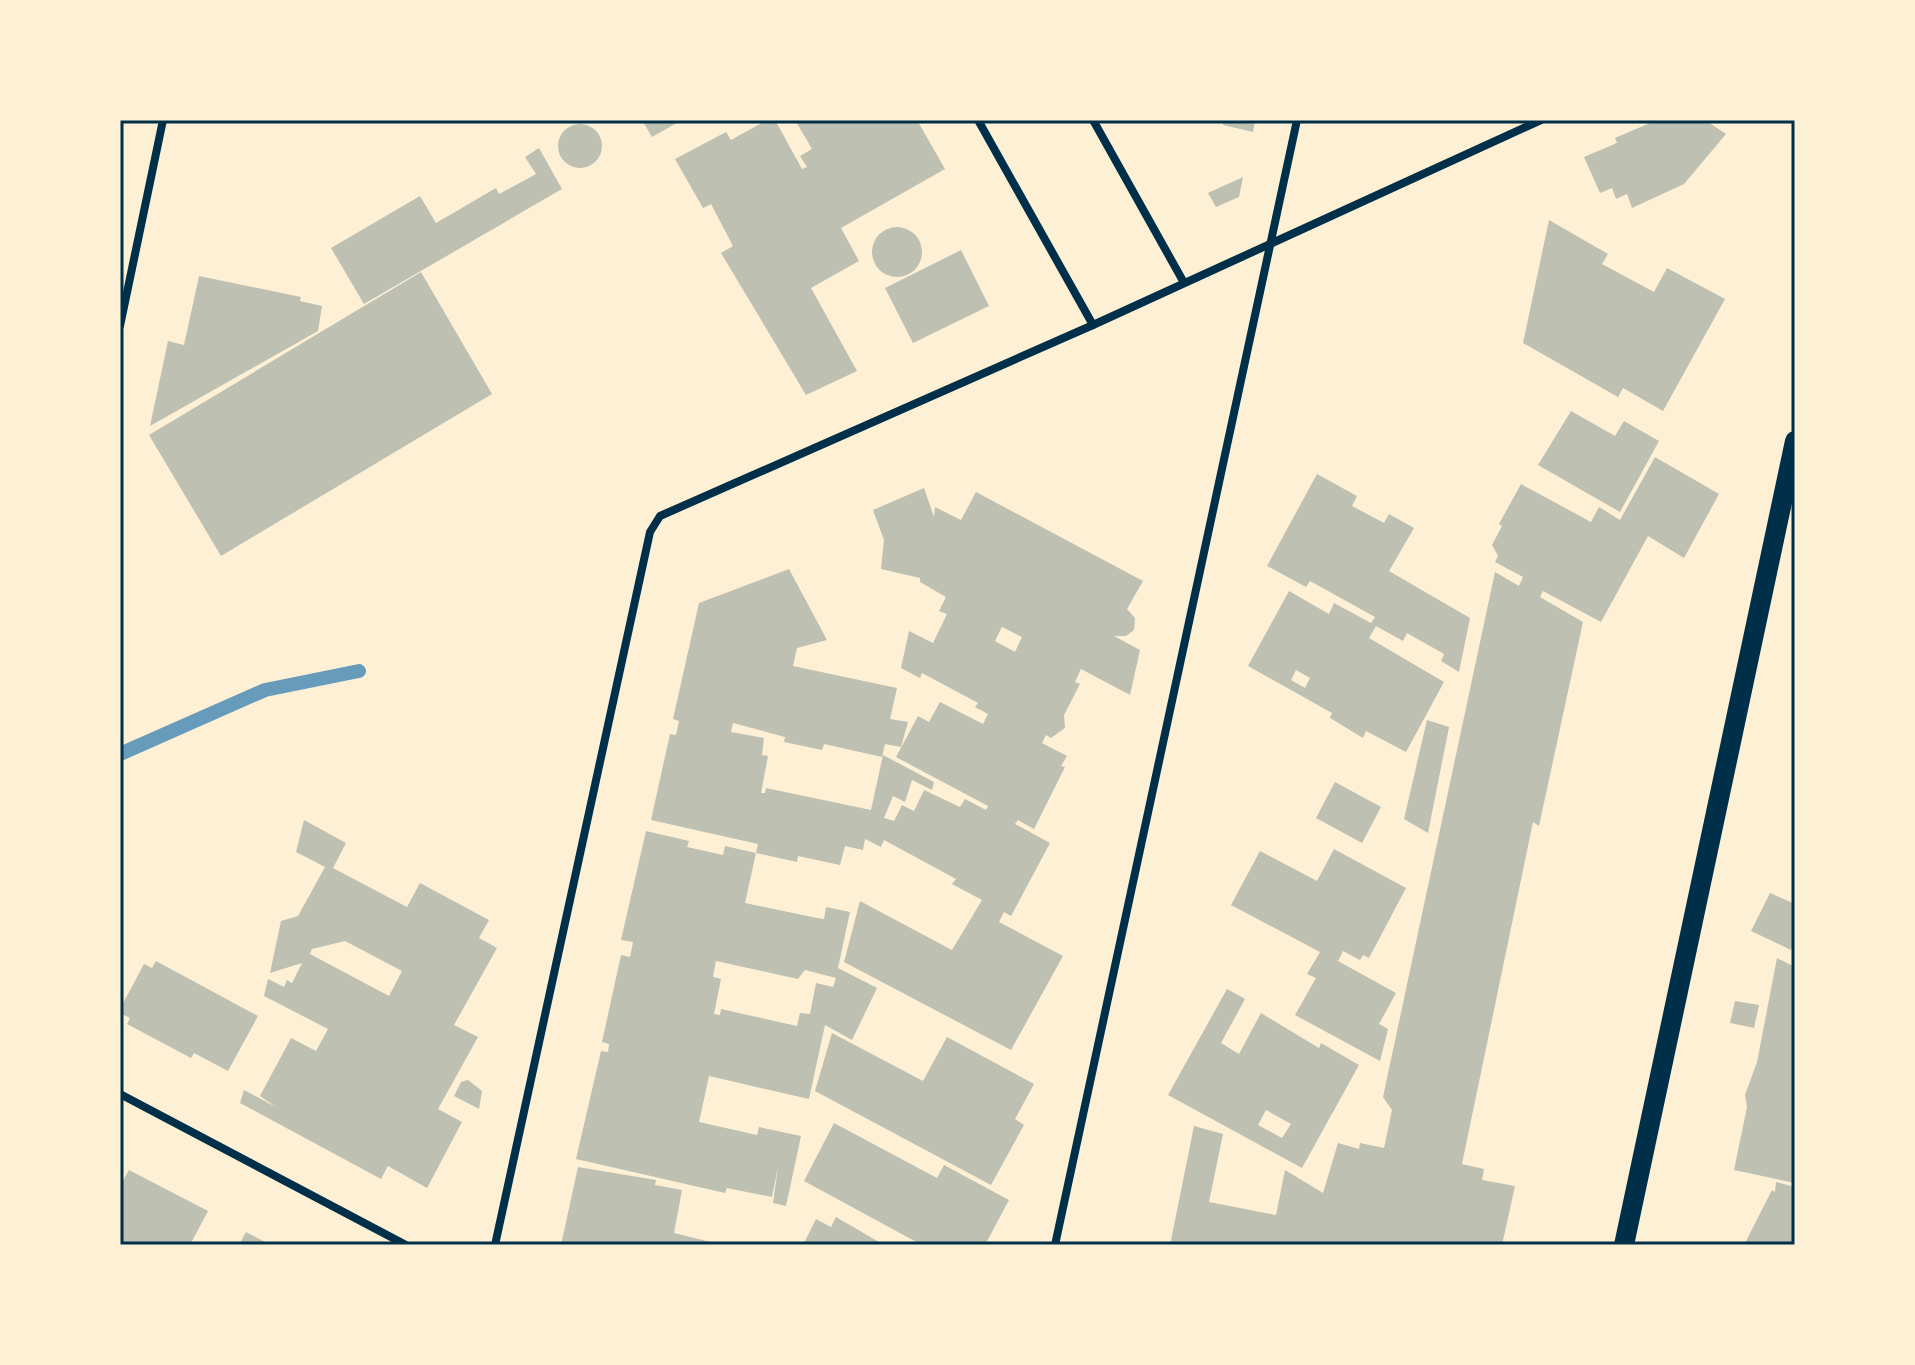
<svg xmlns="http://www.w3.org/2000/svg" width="1915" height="1365" viewBox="0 0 1915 1365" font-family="Mulish,sans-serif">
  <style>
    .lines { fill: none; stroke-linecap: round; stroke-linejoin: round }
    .stream { stroke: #669bbc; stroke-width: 14 }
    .building { fill: #bec0b2; fill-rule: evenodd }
    .minor { stroke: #003049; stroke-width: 8 }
    .primary { stroke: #003049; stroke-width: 20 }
    .neatline { fill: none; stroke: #003049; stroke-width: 3 }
  </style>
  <rect width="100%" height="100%" fill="#fdf0d5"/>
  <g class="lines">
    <path class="stream" d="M 120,754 L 265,690 L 359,671"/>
  </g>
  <g class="building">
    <path d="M 642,120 L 682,120 L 652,137 Z"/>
    <path d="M 767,120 L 775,120 L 802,169 L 807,167 L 800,156 L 812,149 L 795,120 L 917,120 L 945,169 L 841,228 L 859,261 L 811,288 L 857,371 L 806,395 L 721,253 L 733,246 L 711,204 L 703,208 L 675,159 L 726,132 L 731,140 Z"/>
    <path d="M 1224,120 L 1255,120 L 1253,132 L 1223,125 Z"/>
    <path d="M 1657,120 L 1705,120 L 1726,134 L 1684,184 L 1632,208 L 1627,194 L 1616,199 L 1612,188 L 1600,193 L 1584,157 L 1617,143 L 1615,138 Z"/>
    <circle cx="580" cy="146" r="22"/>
    <path d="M 539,148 L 562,189 L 364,304 L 331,248 L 420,196 L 436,223 L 496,188 L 499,194 L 536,174 L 525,157 Z"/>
    <path d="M 1243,177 L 1239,197 L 1216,207 L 1208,193 Z"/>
    <path d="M 1549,220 L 1608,254 L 1602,264 L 1654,292 L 1667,268 L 1725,299 L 1663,411 L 1623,388 L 1618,397 L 1523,343 Z"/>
    <circle cx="897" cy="252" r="25"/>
    <path d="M 961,250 L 989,306 L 913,343 L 885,288 Z"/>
    <path d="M 421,272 L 492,394 L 221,556 L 149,435 Z"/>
    <path d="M 199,276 L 301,297 L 300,301 L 322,306 L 318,331 L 150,426 L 168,341 L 184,345 Z"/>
    <path d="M 1571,411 L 1615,436 L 1624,421 L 1659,441 L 1620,512 L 1538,465 Z"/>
    <path d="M 1655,457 L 1719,494 L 1684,558 L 1648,536 L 1601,622 L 1543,591 L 1540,597 L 1583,622 L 1539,826 L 1533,822 L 1462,1164 L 1484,1169 L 1482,1180 L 1515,1186 L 1502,1245 L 1170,1245 L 1194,1126 L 1223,1134 L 1209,1202 L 1276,1215 L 1285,1170 L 1323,1193 L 1338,1143 L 1359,1149 L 1360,1143 L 1384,1148 L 1392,1110 L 1383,1097 L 1495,572 L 1519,586 L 1523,577 L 1495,562 L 1498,556 L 1492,545 L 1502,526 L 1499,524 L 1521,484 L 1591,522 L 1599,507 L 1620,520 Z"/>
    <path d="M 1317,474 L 1357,496 L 1352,506 L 1384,523 L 1389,514 L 1414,528 L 1389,571 L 1470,618 L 1459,672 L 1441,661 L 1444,654 L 1407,633 L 1403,641 L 1376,626 L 1369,638 L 1444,682 L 1406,752 L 1366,731 L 1363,738 L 1330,718 L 1332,713 L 1248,666 L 1289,591 L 1329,614 L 1334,603 L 1371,623 L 1375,617 L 1310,581 L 1306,587 L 1267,566 ZM 1296,670 L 1310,678 L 1305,688 L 1291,680 Z"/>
    <path d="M 924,488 L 934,517 L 935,507 L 961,520 L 976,492 L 1143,581 L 1127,609 L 1135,618 L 1134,630 L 1126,636 L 1114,636 L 1140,650 L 1130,695 L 1081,669 L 1075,682 L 1080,684 L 1064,715 L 1065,728 L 1051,738 L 1046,735 L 1042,743 L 1067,756 L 1061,766 L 1065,767 L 1034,829 L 1018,820 L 1015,824 L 1050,843 L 1011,916 L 1004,912 L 999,922 L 1063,956 L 1011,1050 L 844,962 L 860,901 L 952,950 L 982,900 L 952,884 L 956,879 L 884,840 L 881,847 L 865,839 L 863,850 L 845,846 L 840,865 L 798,856 L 797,862 L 756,853 L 745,903 L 817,918 L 824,919 L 826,907 L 850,912 L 838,968 L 877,988 L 852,1040 L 825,1025 L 809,1099 L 709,1076 L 699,1122 L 757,1135 L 759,1127 L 801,1136 L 786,1206 L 773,1203 L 778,1167 L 772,1197 L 727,1188 L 725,1193 L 576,1159 L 601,1051 L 608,1052 L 609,1044 L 602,1042 L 621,955 L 630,957 L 633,942 L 621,940 L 646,831 L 689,841 L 687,847 L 723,855 L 725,846 L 756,853 L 758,844 L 651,820 L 670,734 L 676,735 L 679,721 L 673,719 L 699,603 L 789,569 L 827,640 L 797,648 L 793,666 L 897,688 L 890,719 L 908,722 L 901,747 L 885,744 L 882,757 L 824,744 L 822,750 L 784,742 L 785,737 L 733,723 L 731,732 L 764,738 L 762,755 L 768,756 L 761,793 L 765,793 L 766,788 L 871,810 L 883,755 L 934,782 L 932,790 L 912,780 L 905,802 L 893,796 L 884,818 L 894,821 L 902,805 L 914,811 L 924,790 L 960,807 L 965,799 L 986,810 L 988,806 L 896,757 L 918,716 L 929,722 L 940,702 L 983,724 L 988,714 L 975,707 L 978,703 L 922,673 L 920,678 L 901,668 L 909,631 L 933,643 L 947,614 L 939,611 L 946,597 L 920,582 L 920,578 L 881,569 L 884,540 L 873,510 ZM 1002,627 L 1022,637 L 1015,652 L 995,641 ZM 716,961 L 798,979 L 805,970 L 836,978 L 833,987 L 816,983 L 810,1014 L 800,1013 L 797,1026 L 721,1009 L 720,1015 L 714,1014 L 721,979 L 713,977 Z"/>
    <path d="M 1427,720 L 1449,727 L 1428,833 L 1404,819 Z"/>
    <path d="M 1335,782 L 1381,807 L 1362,843 L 1316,818 Z"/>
    <path d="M 304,820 L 346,843 L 333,868 L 407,907 L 420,883 L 489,920 L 479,938 L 497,948 L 454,1025 L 478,1037 L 438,1109 L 462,1122 L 427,1188 L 388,1166 L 381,1179 L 240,1103 L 244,1090 L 276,1107 L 260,1096 L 291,1038 L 316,1051 L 328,1029 L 264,996 L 268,979 L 284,987 L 287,980 L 292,983 L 302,963 L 270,973 L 281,921 L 298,916 L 325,867 L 296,852 ZM 345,941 L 402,971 L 389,996 L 310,954 L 312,949 Z"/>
    <path d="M 1334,849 L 1406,888 L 1369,958 L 1363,955 L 1360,960 L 1343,951 L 1338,961 L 1396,993 L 1379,1024 L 1388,1029 L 1380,1061 L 1295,1015 L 1316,978 L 1307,974 L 1320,952 L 1231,905 L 1260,851 L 1317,881 Z"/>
    <path d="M 1770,893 L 1795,904 L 1795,940 L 1791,950 L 1751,931 Z"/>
    <path d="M 1777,958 L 1795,967 L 1795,1183 L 1734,1170 L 1747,1107 L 1745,1095 L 1757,1062 Z"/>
    <path d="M 156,961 L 258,1016 L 228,1071 L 194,1053 L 191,1058 L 127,1024 L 130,1018 L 120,1013 L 120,1009 L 144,964 L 152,968 Z"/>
    <path d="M 1227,989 L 1245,999 L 1221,1043 L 1239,1054 L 1261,1013 L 1319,1048 L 1321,1043 L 1359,1065 L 1302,1168 L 1168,1095 ZM 1266,1110 L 1291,1124 L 1282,1138 L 1258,1125 Z"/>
    <path d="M 1735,1001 L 1759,1005 L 1754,1028 L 1730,1023 Z"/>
    <path d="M 832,1033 L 923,1081 L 947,1037 L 1034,1084 L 1015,1119 L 1024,1125 L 991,1185 L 815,1091 Z"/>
    <path d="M 468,1080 L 482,1091 L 479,1109 L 454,1096 L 461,1082 Z"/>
    <path d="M 834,1123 L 937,1178 L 944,1165 L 1009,1200 L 985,1245 L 922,1245 L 804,1181 Z"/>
    <path d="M 578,1167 L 656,1180 L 655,1185 L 682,1190 L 674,1233 L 723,1245 L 561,1245 Z"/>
    <path d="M 129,1170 L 208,1211 L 190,1245 L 120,1245 L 120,1186 Z"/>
    <path d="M 1776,1182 L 1795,1187 L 1795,1245 L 1744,1245 L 1772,1190 L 1775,1192 Z"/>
    <path d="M 836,1217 L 884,1245 L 803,1245 L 816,1219 L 831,1227 Z"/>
    <path d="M 246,1232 L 271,1245 L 239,1245 Z"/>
  </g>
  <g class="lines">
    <g class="minor">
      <path d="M 978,120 L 1093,325"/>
      <path d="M 1093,120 L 1183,281"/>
      <path d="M 120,326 L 163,120"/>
      <path d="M 120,1094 L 406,1245"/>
      <path d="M 495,1245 L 650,532 L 660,516 L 1093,325 L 1541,120"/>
      <path d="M 1055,1245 L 1297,120"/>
    </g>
    <path class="primary" d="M 1624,1245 L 1795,441"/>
  </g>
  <rect width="1915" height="1365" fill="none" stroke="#fdf0d5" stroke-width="244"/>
  <rect x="122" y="122" width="1671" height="1121" class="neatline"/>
</svg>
